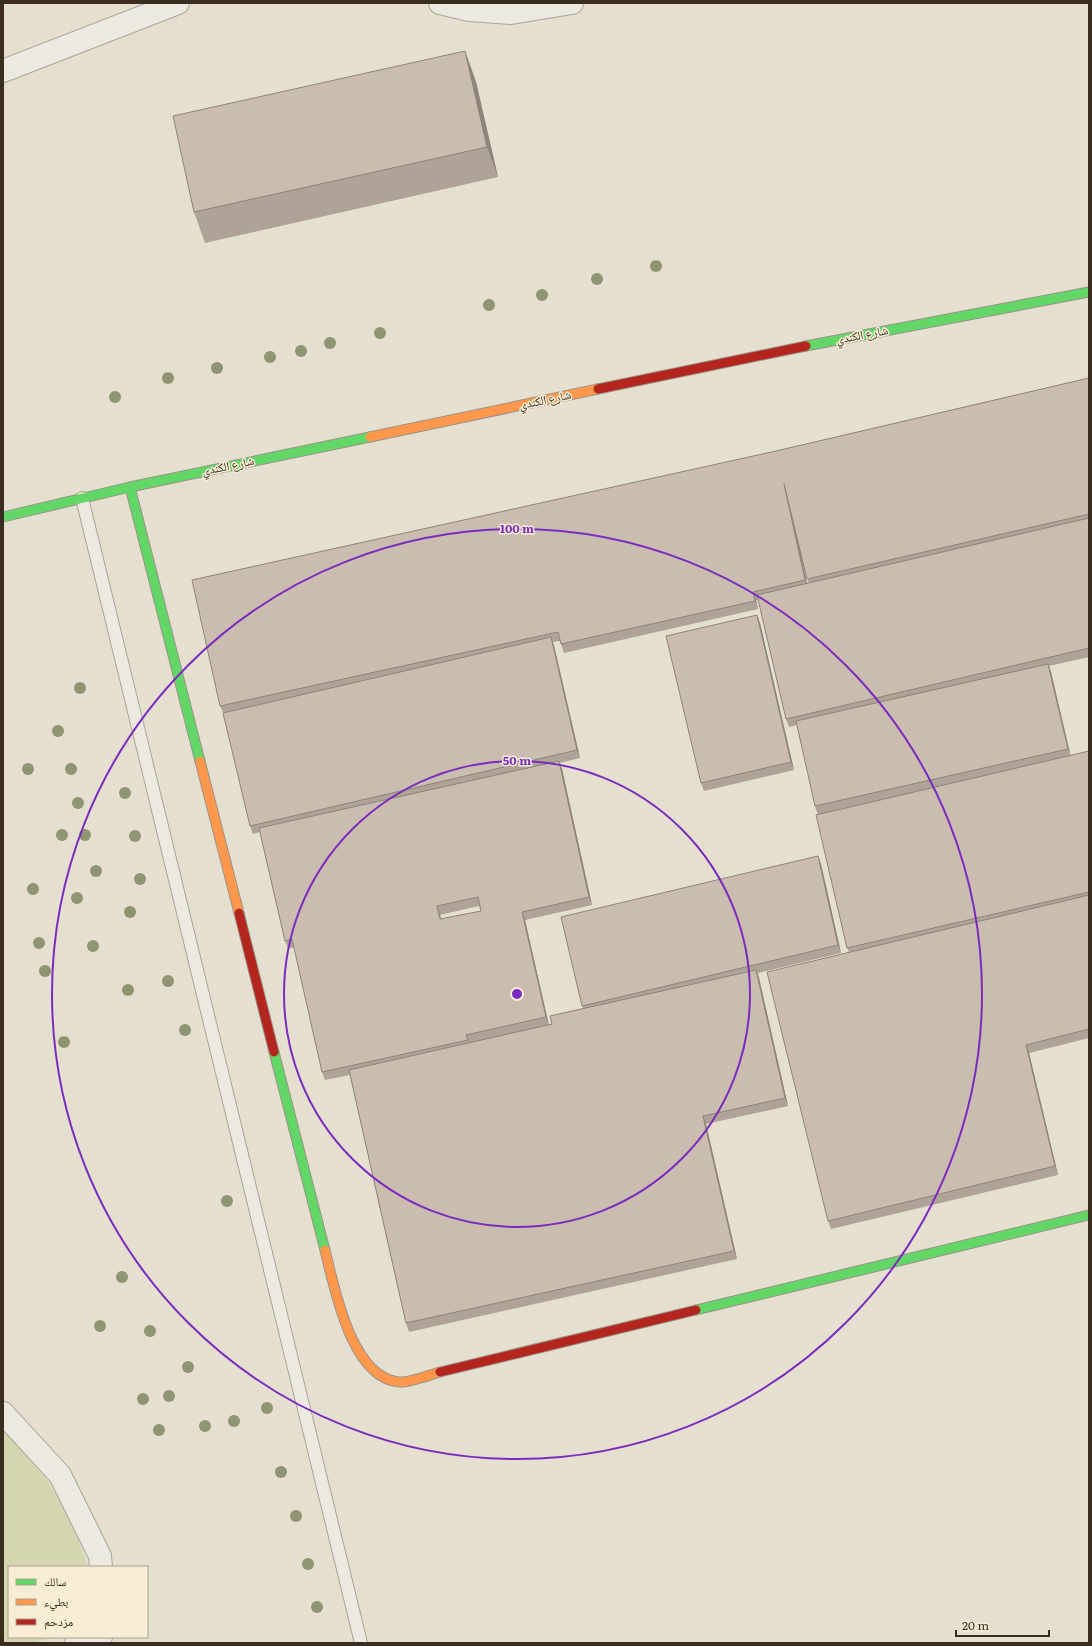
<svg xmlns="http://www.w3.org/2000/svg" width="1092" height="1646" viewBox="0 0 1092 1646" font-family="Literata,'Noto Naskh Arabic',serif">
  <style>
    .green { fill: #d4d5b1 }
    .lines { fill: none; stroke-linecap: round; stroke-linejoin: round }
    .lane-casing { stroke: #aaa497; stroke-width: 14 }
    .street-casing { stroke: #aaa497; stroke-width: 24 }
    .fast-casing { stroke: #9a9388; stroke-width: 11 }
    .slow-casing { stroke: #9a9388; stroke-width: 11 }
    .jam-casing { stroke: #9a9388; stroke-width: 11 }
    .lane { stroke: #ede9e0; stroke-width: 12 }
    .street { stroke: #ede9e0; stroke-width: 22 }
    .fast { stroke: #63d668; stroke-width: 9 }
    .slow { stroke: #ff974d; stroke-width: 9 }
    .jam { stroke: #b3261e; stroke-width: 9 }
    .tree { fill: #8f9472 }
    .wall { fill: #aea396; fill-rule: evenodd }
    .shaded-wall { fill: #8d847a }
    .building { fill: #cabdaf; stroke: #8d847a; fill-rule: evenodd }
    .ring { fill: none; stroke: #7b2cbf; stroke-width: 2 }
    .labels { text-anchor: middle; stroke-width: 3; stroke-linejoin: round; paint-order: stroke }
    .street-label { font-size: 12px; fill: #3a2c1f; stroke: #f6edd4 }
    .centre { fill: #7b2cbf; stroke: #f6edd4; stroke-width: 2 }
    .ring-label { font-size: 12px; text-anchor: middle; font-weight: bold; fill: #7b2cbf; stroke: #f6edd4; stroke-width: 3; stroke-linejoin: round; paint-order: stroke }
  </style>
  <rect width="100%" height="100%" fill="#e5dfcf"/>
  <path class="green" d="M 3,1428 L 31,1454 L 72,1521 L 88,1567 L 9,1567 L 9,1637 L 56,1637 L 30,1643 L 3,1643 Z"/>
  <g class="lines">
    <defs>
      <path id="lane" d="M 82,498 L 361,1643"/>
      <g id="street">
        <path d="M 440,3 L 469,10 L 511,13 L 572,3"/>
        <path d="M 3,71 L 178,3"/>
        <path d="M 3,1413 L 60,1475 L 100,1556 L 101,1567"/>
        <path d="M 76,1643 L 101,1637"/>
      </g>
      <g id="fast">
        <path d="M 806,346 L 1089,292"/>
        <path d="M 130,487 L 200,761"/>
        <path d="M 3,517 L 130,487 L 370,437"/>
        <path d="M 274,1052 L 325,1250"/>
        <path d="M 696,1310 L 1089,1215"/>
      </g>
      <g id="slow">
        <path d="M 370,437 L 598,389"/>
        <path d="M 200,761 L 239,913"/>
        <path d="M 325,1250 C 334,1286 351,1378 399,1382 C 409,1383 429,1375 440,1372"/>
      </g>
      <g id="jam">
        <path d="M 598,389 L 806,346"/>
        <path d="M 239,913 L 274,1052"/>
        <path d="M 440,1372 L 696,1310"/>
      </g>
    </defs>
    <use href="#lane" class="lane-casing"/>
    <use href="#street" class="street-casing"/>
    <use href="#fast" class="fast-casing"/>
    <use href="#slow" class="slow-casing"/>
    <use href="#jam" class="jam-casing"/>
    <use href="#lane" class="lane"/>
    <use href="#street" class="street"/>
    <use href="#fast" class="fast"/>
    <use href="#slow" class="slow"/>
    <use href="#jam" class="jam"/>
  </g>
  <g class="tree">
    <circle cx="656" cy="266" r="6"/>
    <circle cx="597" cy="279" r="6"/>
    <circle cx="542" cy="295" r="6"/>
    <circle cx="489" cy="305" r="6"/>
    <circle cx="380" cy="333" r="6"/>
    <circle cx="330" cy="343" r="6"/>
    <circle cx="301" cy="351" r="6"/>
    <circle cx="270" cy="357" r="6"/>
    <circle cx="217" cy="368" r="6"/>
    <circle cx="168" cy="378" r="6"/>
    <circle cx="115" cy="397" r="6"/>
    <circle cx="80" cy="688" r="6"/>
    <circle cx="58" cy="731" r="6"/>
    <circle cx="28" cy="769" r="6"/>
    <circle cx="71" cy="769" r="6"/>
    <circle cx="125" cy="793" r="6"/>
    <circle cx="78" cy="803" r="6"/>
    <circle cx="62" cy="835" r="6"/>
    <circle cx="85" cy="835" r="6"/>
    <circle cx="135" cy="836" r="6"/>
    <circle cx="96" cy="871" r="6"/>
    <circle cx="140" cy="879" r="6"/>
    <circle cx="33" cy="889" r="6"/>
    <circle cx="77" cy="898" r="6"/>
    <circle cx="130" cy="912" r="6"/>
    <circle cx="39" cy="943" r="6"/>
    <circle cx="93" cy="946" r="6"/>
    <circle cx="45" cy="971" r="6"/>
    <circle cx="168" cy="981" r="6"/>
    <circle cx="128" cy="990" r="6"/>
    <circle cx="185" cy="1030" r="6"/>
    <circle cx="64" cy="1042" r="6"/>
    <circle cx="227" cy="1201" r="6"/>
    <circle cx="122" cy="1277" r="6"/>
    <circle cx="100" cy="1326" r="6"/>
    <circle cx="150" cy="1331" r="6"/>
    <circle cx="188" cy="1367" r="6"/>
    <circle cx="169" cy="1396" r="6"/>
    <circle cx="143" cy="1399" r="6"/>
    <circle cx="267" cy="1408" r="6"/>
    <circle cx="234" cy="1421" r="6"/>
    <circle cx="205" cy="1426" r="6"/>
    <circle cx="159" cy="1430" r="6"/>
    <circle cx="281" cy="1472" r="6"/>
    <circle cx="296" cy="1516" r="6"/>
    <circle cx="308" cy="1564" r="6"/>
    <circle cx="317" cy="1607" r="6"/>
  </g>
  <g class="wall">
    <path d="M 465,51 L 476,82 L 498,177 L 205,243 L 194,212 Z"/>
    <path d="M 1089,378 L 1089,657 L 1049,666 L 1051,672 L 1070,756 L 1089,751 L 1089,1038 L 1029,1053 L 1058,1175 L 831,1229 L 828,1221 L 849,952 L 847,948 L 818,815 L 815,806 L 797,725 L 789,727 L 786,719 L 758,600 L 756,600 L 758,609 L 564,653 L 560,641 L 552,642 L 580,758 L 559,763 L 562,769 L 592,905 L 525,920 L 549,1025 L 552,1024 L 583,1008 L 582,1006 L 818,856 L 821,864 L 841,953 L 758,973 L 759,978 L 788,1106 L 706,1124 L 737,1259 L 409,1332 L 406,1323 L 350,1075 L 325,1080 L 322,1072 L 294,947 L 288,949 L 285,941 L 260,832 L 253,834 L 250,826 L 224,714 L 220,706 L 776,451 ZM 798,543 L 807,579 L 809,583 L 807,584 ZM 479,906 L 481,911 L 441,919 L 440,915 Z"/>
    <path d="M 757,615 L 760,623 L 794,770 L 704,791 L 701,783 Z"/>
  </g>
  <g class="shaded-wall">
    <path d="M 465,51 L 476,82 L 498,177 L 487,147 Z"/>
    <path d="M 784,484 L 787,492 L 808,588 L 805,580 Z"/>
    <path d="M 753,592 L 756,600 L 758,609 L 755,601 Z"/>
    <path d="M 757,615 L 760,623 L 794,770 L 791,762 Z"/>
    <path d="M 551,637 L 554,645 L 580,758 L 577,750 Z"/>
    <path d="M 1048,664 L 1051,672 L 1071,757 L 1068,749 Z"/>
    <path d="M 559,761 L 562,769 L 592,905 L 589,897 Z"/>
    <path d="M 818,856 L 821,864 L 841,953 L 838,945 Z"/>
    <path d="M 437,906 L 440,915 L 443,928 L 440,919 Z"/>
    <path d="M 522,912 L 525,920 L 549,1026 L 546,1017 Z"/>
    <path d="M 756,970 L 759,978 L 788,1106 L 785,1098 Z"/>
    <path d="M 1026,1045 L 1029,1053 L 1058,1175 L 1055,1166 Z"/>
    <path d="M 703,1116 L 706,1124 L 737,1259 L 734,1251 Z"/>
  </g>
  <g class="building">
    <path d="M 465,51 L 487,147 L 194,212 L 173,116 Z"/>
    <path d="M 1089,378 L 1089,514 L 807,579 L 784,484 L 805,580 L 753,592 L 755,601 L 561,644 L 558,632 L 220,706 L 192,580 L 776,451 Z"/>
    <path d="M 1089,518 L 1089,648 L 786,719 L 757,595 Z"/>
    <path d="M 757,615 L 791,762 L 701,783 L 666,636 Z"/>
    <path d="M 551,637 L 577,750 L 250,826 L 223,713 Z"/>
    <path d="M 1048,664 L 1068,749 L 815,806 L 796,721 Z"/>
    <path d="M 1089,751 L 1089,892 L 847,948 L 816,815 Z"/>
    <path d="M 559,761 L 589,897 L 522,912 L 546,1017 L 466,1035 L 468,1040 L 322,1072 L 292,939 L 285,941 L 259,828 ZM 478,897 L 481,911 L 440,919 L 437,906 Z"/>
    <path d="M 818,856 L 838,945 L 582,1006 L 561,917 Z"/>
    <path d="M 1089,895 L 1089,1029 L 1026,1045 L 1055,1166 L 828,1221 L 767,972 Z"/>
    <path d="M 756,970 L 785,1098 L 703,1116 L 734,1251 L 406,1323 L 349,1070 L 552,1024 L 550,1016 Z"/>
  </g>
  <g class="ring">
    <circle cx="517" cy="994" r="233"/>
    <circle cx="517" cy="994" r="465"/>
  </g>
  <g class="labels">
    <g class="street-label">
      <text transform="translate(862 335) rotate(-11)" y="4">شارع الكندي</text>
      <text transform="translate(545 400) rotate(-12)" y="4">شارع الكندي</text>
      <text transform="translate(228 466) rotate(-12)" y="4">شارع الكندي</text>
    </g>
  </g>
  <circle cx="517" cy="994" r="6" class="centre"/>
  <g class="ring-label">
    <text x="517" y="533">100 m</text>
    <text x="517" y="765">50 m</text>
  </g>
  <rect width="1092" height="1646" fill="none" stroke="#3a2c1f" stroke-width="8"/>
  <rect x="8" y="1566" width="140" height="72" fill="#f6edd4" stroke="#aba08c"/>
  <rect x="16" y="1579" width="20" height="6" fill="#63d668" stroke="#aba08c"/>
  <text x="44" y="1586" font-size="12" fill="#3a2c1f">سالك</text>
  <rect x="16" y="1599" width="20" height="6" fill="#ff974d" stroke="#aba08c"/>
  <text x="44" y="1606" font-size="12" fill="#3a2c1f">بطيء</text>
  <rect x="16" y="1619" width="20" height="6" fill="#b3261e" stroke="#aba08c"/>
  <text x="44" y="1626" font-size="12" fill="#3a2c1f">مزدحم</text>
  <path d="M956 1630v6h93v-6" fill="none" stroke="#3a2c1f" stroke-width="2"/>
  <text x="962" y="1630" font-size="12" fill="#3a2c1f" stroke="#f6edd4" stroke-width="3" paint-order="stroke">20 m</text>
</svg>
